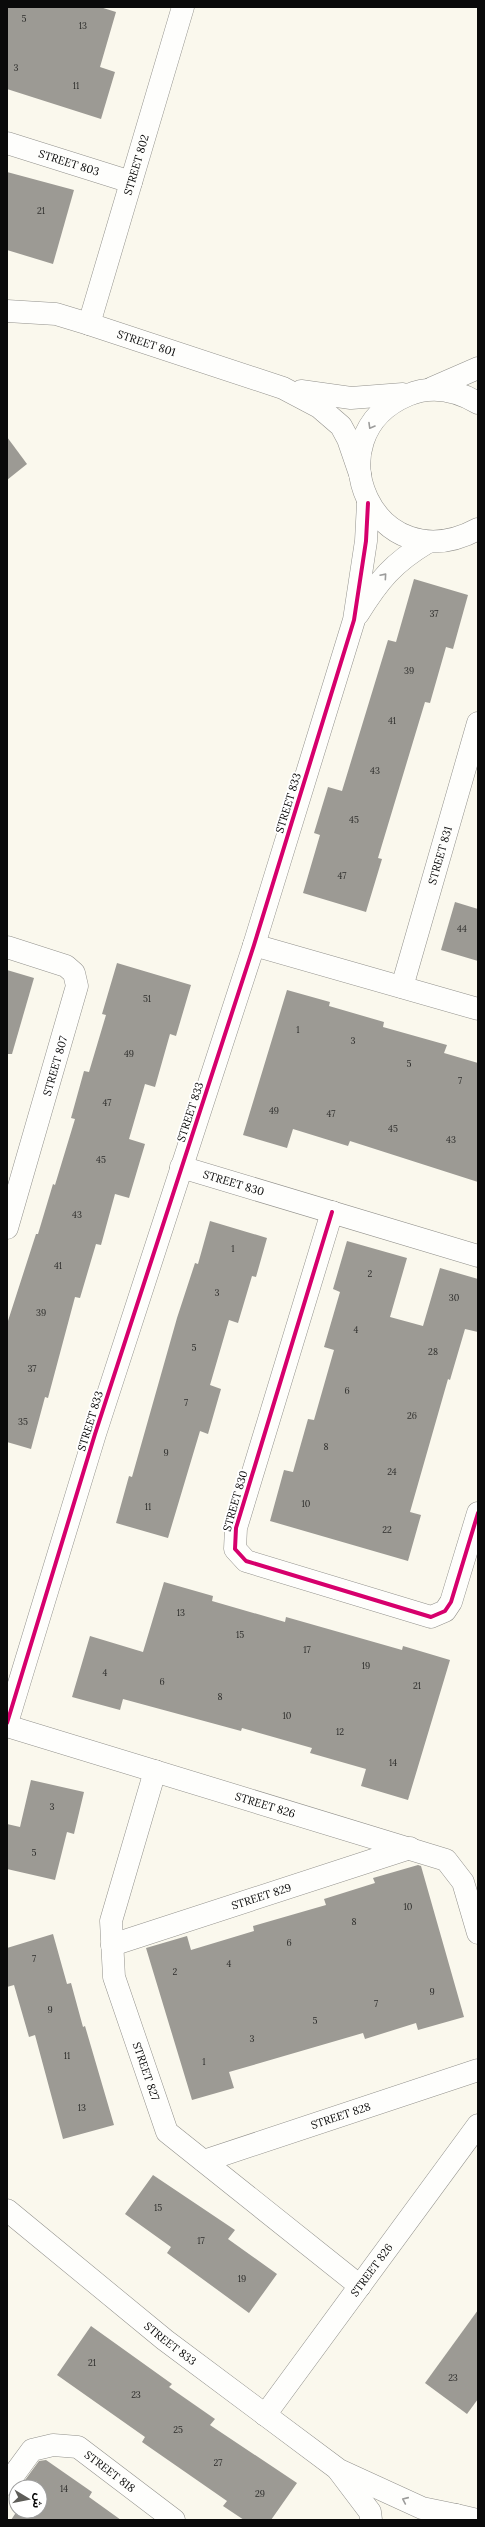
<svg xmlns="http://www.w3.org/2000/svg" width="485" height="2527" viewBox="0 0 485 2527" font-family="Lora,'Noto Sans Arabic',serif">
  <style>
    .building { fill: #9c9a94 }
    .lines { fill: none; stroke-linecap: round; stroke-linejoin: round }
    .street-casing { stroke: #92918c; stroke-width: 23 }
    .street { stroke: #fefefc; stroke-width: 22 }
    .cycleway-casing { stroke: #fff; stroke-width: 6 }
    .cycleway { stroke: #d6006c; stroke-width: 4 }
    .oneway { stroke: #9c9c9b }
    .labels { text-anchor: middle; stroke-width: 4; stroke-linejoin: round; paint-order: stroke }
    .number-label { font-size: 9px; fill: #2e2e2c }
    .street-label { font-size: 11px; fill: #0a0a0a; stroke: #fff }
  </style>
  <rect width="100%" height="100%" fill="#faf8ed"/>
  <g class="building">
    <path d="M 7,7 L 100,7 L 116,12 L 100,67 L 115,72 L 101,119 L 7,89 Z"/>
    <path d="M 7,172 L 74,190 L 53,264 L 7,250 Z"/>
    <path d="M 7,437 L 27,464 L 7,480 Z"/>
    <path d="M 414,579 L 468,595 L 453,649 L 446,647 L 430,703 L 425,702 L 378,858 L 382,859 L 366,912 L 303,893 L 320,835 L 314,833 L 328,787 L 342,791 L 388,640 L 396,642 Z"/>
    <path d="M 455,902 L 478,909 L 478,961 L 441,950 Z"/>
    <path d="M 117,963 L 191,985 L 176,1036 L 170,1034 L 155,1087 L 145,1084 L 129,1139 L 145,1144 L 129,1198 L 115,1194 L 101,1245 L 96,1244 L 80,1298 L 75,1297 L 48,1398 L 45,1397 L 31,1449 L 7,1442 L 7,1324 L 36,1234 L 38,1234 L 53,1184 L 55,1185 L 75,1119 L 71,1118 L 84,1071 L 89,1072 L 106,1015 L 102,1014 Z"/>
    <path d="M 7,970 L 34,978 L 12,1054 L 7,1054 Z"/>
    <path d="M 287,990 L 330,1002 L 329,1006 L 384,1022 L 383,1027 L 447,1045 L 444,1053 L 478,1063 L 478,1182 L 350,1141 L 348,1146 L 293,1129 L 287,1148 L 243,1135 Z"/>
    <path d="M 210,1221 L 267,1238 L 256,1277 L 252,1276 L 238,1323 L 229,1320 L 210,1385 L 221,1389 L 208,1434 L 200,1431 L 168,1538 L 116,1523 L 129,1476 L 132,1477 L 177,1318 L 195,1263 L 198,1264 Z"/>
    <path d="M 347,1241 L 407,1258 L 390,1317 L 423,1326 L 440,1268 L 478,1279 L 478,1332 L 465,1329 L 450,1380 L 448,1379 L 410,1512 L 421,1515 L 408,1561 L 270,1521 L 284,1470 L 293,1472 L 308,1419 L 314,1420 L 334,1350 L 324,1347 L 340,1292 L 333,1289 Z"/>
    <path d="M 164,1582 L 213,1596 L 212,1601 L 285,1622 L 286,1617 L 402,1650 L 403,1646 L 450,1660 L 408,1800 L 361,1786 L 366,1769 L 310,1753 L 312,1748 L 242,1728 L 241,1731 L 123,1699 L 120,1710 L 72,1697 L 90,1636 L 143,1652 Z"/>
    <path d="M 31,1780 L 84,1792 L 74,1834 L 67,1832 L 55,1880 L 7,1869 L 7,1824 L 20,1827 Z"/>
    <path d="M 418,1865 L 421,1866 L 464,2017 L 418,2030 L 416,2023 L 365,2039 L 363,2033 L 229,2072 L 234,2088 L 192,2100 L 146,1948 L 187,1936 L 191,1950 L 254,1931 L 253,1926 L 326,1905 L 324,1899 L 375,1883 L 373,1878 Z"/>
    <path d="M 53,1934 L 67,1984 L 71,1983 L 83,2027 L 85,2026 L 114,2125 L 63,2139 L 35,2035 L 29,2037 L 14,1985 L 7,1987 L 7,1948 Z"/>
    <path d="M 153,2175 L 235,2230 L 228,2239 L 277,2274 L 249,2313 L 167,2253 L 171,2247 L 125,2214 Z"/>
    <path d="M 478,2310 L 478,2399 L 467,2414 L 425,2383 Z"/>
    <path d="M 91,2326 L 172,2384 L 169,2387 L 215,2419 L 210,2425 L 297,2483 L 271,2520 L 244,2520 L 223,2506 L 227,2501 L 142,2442 L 145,2437 L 57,2375 Z"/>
    <path d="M 46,2460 L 92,2492 L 89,2497 L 121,2520 L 11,2520 L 17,2511 L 40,2511 L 40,2487 L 20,2487 L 39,2461 Z"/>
  </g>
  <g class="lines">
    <defs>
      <g id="street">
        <path id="s1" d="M 7,143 L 131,182"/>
        <path id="s2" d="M 7,311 L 56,314 L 89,324 L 283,388 L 319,407 L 341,426 L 348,439 L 360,474"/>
        <path id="s3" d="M 89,324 L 183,7"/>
        <path d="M 432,388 L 478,368"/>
        <path d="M 301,391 L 351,398 L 403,394"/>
        <path d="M 478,403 C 456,390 432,385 408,395 C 310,436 374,585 478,529"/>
        <path d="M 358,614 C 379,580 393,563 428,542"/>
        <path d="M 254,945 L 478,1009"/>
        <path d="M 7,947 L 66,966 L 74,973 L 77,986 L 7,1228"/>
        <path id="s4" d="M 402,987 L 478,723"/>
        <path id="s5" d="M 181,1167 L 478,1256"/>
        <path d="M 332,1212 L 236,1528 L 235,1549 L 246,1561 L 431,1617 L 445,1611 L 451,1602 L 478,1513"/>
        <path d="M 7,1723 L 95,1434 L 254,945 L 354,620 L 366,541 L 368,503"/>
        <path id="s6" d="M 7,1726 L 446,1860 L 463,1882 L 478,1933"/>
        <path id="s7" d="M 155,1771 L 111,1921 L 114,1977 L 167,2132 L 360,2286"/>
        <path id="s8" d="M 112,1945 L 410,1848"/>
        <path id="s9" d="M 204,2161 L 478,2070"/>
        <path id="s10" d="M 7,2210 L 165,2340 L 339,2470 L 422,2508 L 456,2515"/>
        <path id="s11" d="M 265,2415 L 478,2125"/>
        <path d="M 339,2471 L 370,2512 L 371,2520"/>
        <path id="s12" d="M 7,2484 L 32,2450 L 53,2445 L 78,2447 L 174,2520"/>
        <path d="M 441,2516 L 456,2515 L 477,2520"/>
      </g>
    </defs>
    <use href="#street" class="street-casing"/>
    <use href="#street" class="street"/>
    <defs>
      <g id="cycleway">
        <path d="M 332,1212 L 236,1528 L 235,1549 L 246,1561 L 431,1617 L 445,1611 L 451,1602 L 478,1513"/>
        <path d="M 7,1723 L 95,1434 L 254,945 L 354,620 L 366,541 L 368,503"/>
      </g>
    </defs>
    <use href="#cycleway" class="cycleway-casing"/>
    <use href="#cycleway" class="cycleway"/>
  </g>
  <defs><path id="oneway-chevron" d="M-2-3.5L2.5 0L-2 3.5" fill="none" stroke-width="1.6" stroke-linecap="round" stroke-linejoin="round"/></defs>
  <g class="oneway">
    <use href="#oneway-chevron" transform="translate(371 426) rotate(120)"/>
    <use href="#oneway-chevron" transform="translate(384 576) rotate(-49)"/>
    <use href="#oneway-chevron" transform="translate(405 2500) rotate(-156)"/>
  </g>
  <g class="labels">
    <g class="number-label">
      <text x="24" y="22">5</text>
      <text x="83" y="29">13</text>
      <text x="16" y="71">3</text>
      <text x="76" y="89">11</text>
      <text x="41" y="214">21</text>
      <text x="434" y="617">37</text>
      <text x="409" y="674">39</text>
      <text x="392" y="724">41</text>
      <text x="375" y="774">43</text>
      <text x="354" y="823">45</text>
      <text x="342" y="879">47</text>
      <text x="462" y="932">44</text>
      <text x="147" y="1002">51</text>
      <text x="298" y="1033">1</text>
      <text x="353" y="1044">3</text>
      <text x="129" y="1057">49</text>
      <text x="409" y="1067">5</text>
      <text x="460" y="1084">7</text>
      <text x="107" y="1106">47</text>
      <text x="274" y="1114">49</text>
      <text x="331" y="1117">47</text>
      <text x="393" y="1132">45</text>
      <text x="451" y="1143">43</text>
      <text x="101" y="1163">45</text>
      <text x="77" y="1218">43</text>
      <text x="233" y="1252">1</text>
      <text x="58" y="1269">41</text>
      <text x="370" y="1277">2</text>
      <text x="217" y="1296">3</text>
      <text x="454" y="1301">30</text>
      <text x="41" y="1316">39</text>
      <text x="356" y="1333">4</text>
      <text x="194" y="1351">5</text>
      <text x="433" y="1355">28</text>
      <text x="32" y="1372">37</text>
      <text x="347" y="1394">6</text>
      <text x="186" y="1406">7</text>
      <text x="412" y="1419">26</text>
      <text x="23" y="1425">35</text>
      <text x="326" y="1450">8</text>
      <text x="166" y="1456">9</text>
      <text x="392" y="1475">24</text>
      <text x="306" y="1507">10</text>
      <text x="148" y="1510">11</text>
      <text x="387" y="1533">22</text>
      <text x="181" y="1616">13</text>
      <text x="240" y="1638">15</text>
      <text x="307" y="1653">17</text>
      <text x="366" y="1669">19</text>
      <text x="105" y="1676">4</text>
      <text x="162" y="1685">6</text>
      <text x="417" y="1689">21</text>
      <text x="220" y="1700">8</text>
      <text x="287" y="1719">10</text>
      <text x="340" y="1735">12</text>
      <text x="393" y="1766">14</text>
      <text x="52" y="1810">3</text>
      <text x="34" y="1856">5</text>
      <text x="408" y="1910">10</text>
      <text x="354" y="1925">8</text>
      <text x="289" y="1946">6</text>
      <text x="34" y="1962">7</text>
      <text x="229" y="1967">4</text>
      <text x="175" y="1975">2</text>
      <text x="432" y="1995">9</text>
      <text x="376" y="2007">7</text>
      <text x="50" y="2013">9</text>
      <text x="315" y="2024">5</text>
      <text x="252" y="2042">3</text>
      <text x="67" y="2059">11</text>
      <text x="204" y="2065">1</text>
      <text x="82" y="2111">13</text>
      <text x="158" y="2211">15</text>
      <text x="201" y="2244">17</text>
      <text x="242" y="2282">19</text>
      <text x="92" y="2366">21</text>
      <text x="453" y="2381">23</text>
      <text x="136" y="2398">23</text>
      <text x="178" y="2433">25</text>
      <text x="218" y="2466">27</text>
      <text x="64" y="2492">14</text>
      <text x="260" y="2497">29</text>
    </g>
    <g class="street-label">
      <text dy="4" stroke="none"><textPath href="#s1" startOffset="65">STREET 803</textPath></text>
      <text dy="4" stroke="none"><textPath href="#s3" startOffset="166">STREET 802</textPath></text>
      <text dy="4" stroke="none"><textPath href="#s2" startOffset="144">STREET 801</textPath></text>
      <text transform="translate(288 803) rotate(-73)" y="4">STREET 833</text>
      <text dy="4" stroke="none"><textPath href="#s4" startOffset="137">STREET 831</textPath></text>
      <text transform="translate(55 1066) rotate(-74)" y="4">STREET 807</text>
      <text transform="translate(190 1112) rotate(-72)" y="4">STREET 833</text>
      <text dy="4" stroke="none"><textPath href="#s5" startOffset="55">STREET 830</textPath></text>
      <text transform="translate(90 1421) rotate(-73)" y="4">STREET 833</text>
      <text transform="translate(235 1501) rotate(-74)" y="4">STREET 830</text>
      <text dy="4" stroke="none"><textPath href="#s6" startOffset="270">STREET 826</textPath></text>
      <text dy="4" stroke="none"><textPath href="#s8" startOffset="157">STREET 829</textPath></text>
      <text dy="4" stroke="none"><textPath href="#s7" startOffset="312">STREET 827</textPath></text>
      <text dy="4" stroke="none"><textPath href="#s9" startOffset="144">STREET 828</textPath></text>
      <text dy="4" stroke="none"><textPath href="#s11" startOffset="180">STREET 826</textPath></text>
      <text dy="4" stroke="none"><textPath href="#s10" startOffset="211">STREET 833</textPath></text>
      <text dy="4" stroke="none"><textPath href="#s12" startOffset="129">STREET 818</textPath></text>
    </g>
  </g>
  <rect width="485" height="2527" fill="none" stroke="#0a0a0a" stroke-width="16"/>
  <g transform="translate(28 2499) rotate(100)"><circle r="19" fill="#ffffff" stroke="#9d9d9d"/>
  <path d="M0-3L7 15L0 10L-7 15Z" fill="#5e5d59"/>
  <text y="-6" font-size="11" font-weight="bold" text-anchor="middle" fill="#0a0a0a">ش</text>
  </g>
</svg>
